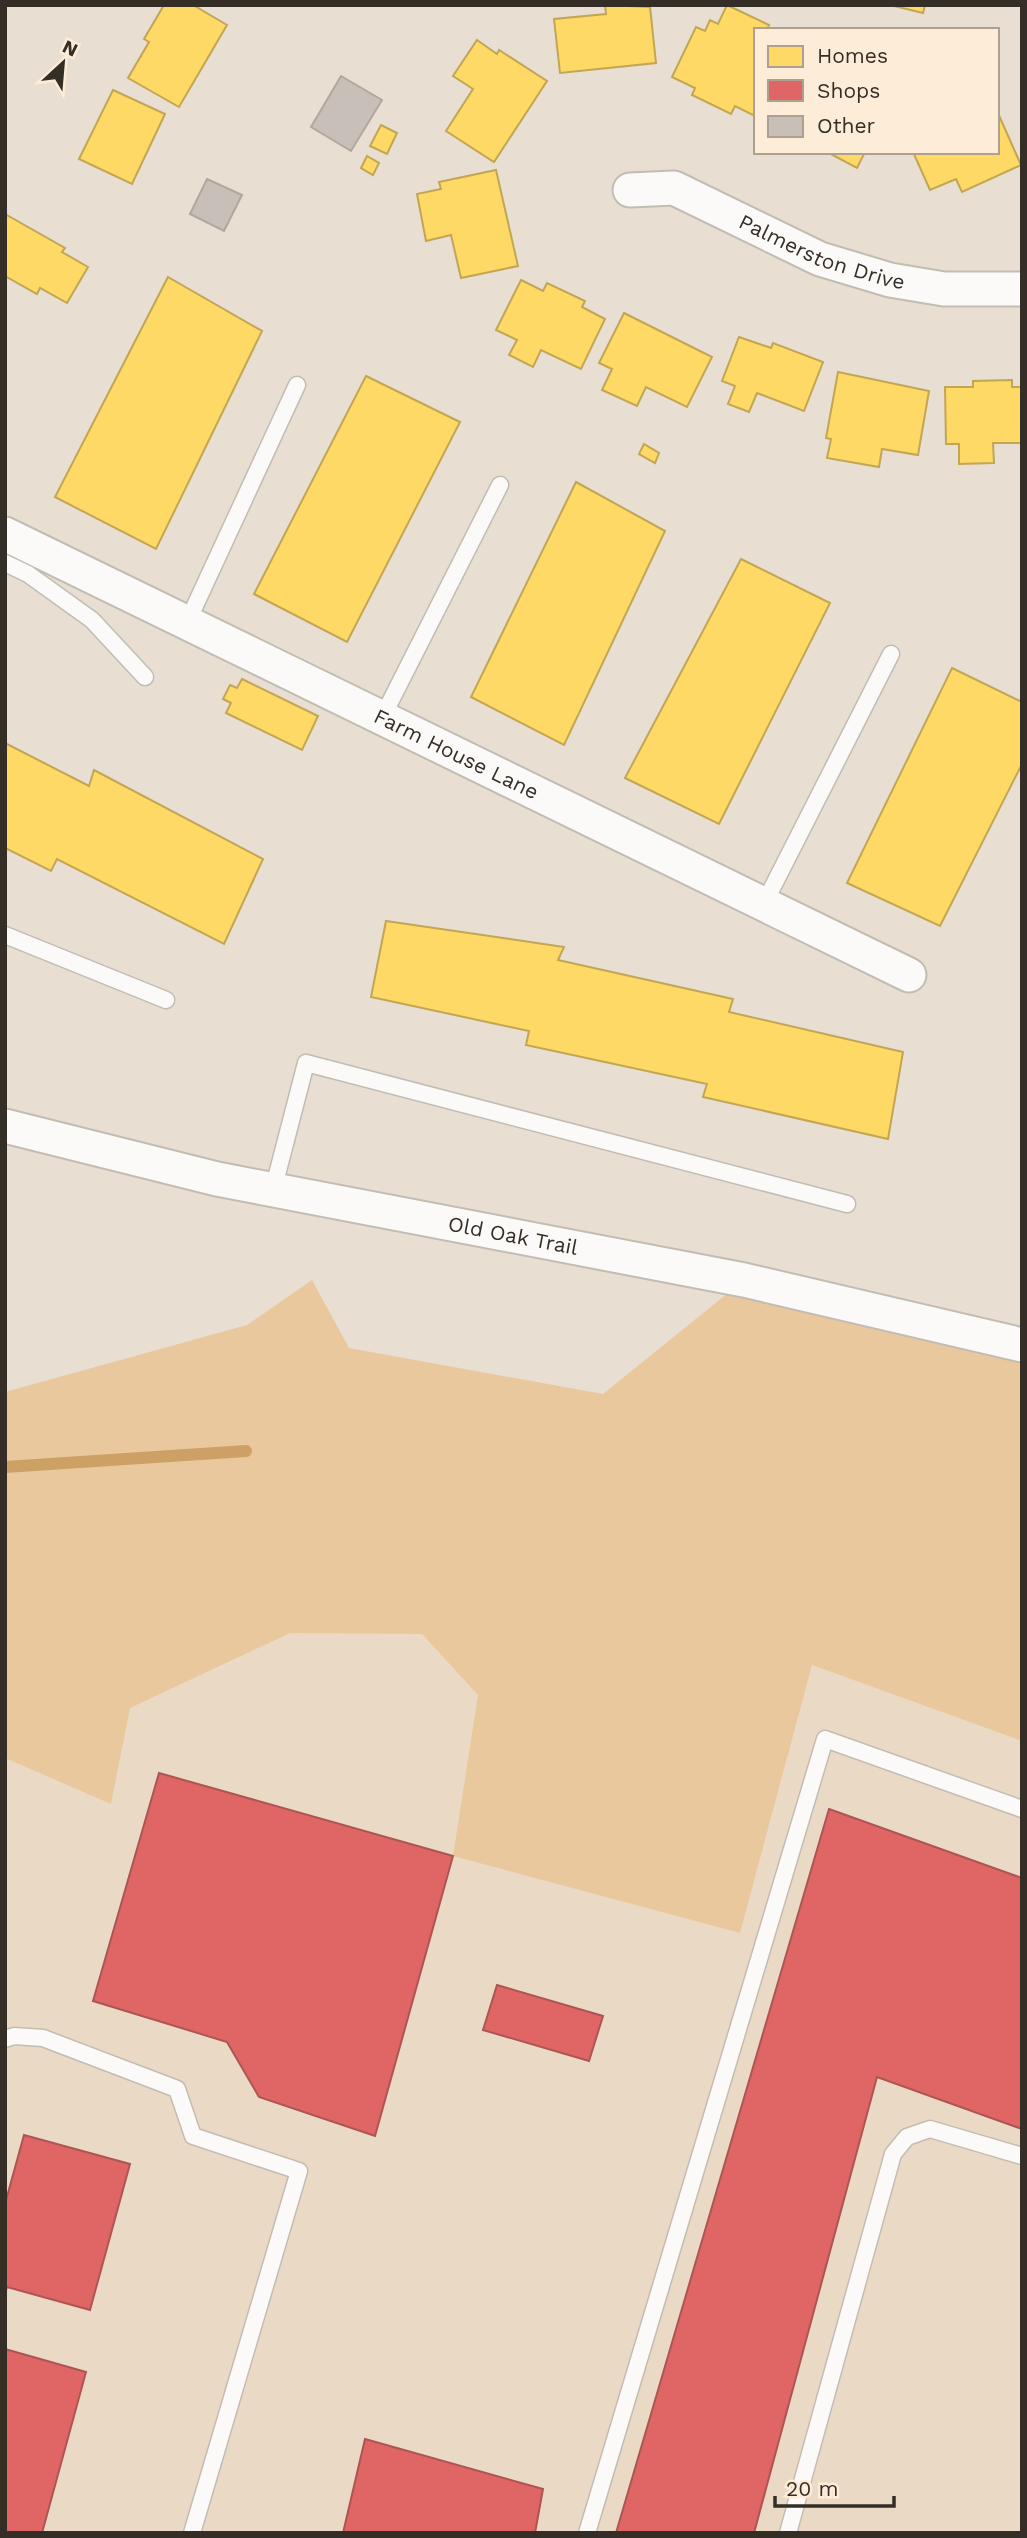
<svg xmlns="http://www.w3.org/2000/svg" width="1027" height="2538" viewBox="0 0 1027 2538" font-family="'Work Sans',sans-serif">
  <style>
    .built { fill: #eadac5 }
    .green { fill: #eac89d }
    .homes { fill: #ffd966; stroke: #c2a653; stroke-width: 2 }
    .shops { fill: #e06666; stroke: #ad5553; stroke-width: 2 }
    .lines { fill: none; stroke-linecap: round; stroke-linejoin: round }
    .stream { stroke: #cda166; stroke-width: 12 }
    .building { fill: #c8c0b8; stroke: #afa89f; stroke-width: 2 }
    .lane-casing { stroke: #c3bcb3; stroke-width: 19 }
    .street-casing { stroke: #c3bcb3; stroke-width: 37 }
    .lane { stroke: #fcfaf8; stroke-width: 16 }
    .street { stroke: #fcfaf8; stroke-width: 33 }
    .labels { text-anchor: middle; stroke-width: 7; stroke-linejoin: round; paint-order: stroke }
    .street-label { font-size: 21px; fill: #352e27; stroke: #fdecd7 }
  </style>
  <rect width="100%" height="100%" fill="#e8ded2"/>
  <path class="built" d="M 290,1633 L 422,1634 L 478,1695 L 454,1856 L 740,1932 L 812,1665 L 1022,1741 L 1022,2533 L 5,2533 L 5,1758 L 111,1803 L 130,1708 Z"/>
  <path class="green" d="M 312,1280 L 349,1348 L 603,1394 L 744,1280 L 1022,1345 L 1022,1741 L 812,1665 L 740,1933 L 453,1856 L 478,1695 L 422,1634 L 290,1633 L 130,1708 L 111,1804 L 5,1758 L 5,1392 L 247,1325 Z"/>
  <g class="homes">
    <path d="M 164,5 L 193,5 L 227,25 L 179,107 L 128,78 L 149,42 L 144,39 Z"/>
    <path d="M 605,5 L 650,7 L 656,63 L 560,73 L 554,19 L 606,14 Z"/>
    <path d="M 727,5 L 769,25 L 767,30 L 756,30 L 755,116 L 735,106 L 731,114 L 692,95 L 695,88 L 672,77 L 696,27 L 705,31 L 710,20 L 718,24 Z"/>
    <path d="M 890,5 L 925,5 L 923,13 Z"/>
    <path d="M 477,40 L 497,54 L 499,50 L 547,81 L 494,162 L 446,131 L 473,89 L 453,76 Z"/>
    <path d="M 113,90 L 165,114 L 132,184 L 79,159 Z"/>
    <path d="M 997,111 L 1021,165 L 962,192 L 956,179 L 930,190 L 913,152 L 997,152 Z"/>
    <path d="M 381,125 L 397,133 L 387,154 L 370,146 Z"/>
    <path d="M 827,152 L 865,152 L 857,168 Z"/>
    <path d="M 367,156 L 379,163 L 373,175 L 361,168 Z"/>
    <path d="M 496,170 L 518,266 L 461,278 L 451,235 L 426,241 L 417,194 L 441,189 L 439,182 Z"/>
    <path d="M 5,214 L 65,248 L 62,252 L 88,267 L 67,303 L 40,288 L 37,294 L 5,276 Z"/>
    <path d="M 168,277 L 262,331 L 156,549 L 55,497 Z"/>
    <path d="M 521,280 L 543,291 L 547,283 L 585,301 L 582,307 L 605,319 L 581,369 L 541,350 L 533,367 L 509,355 L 517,340 L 496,330 Z"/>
    <path d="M 624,313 L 712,357 L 687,407 L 646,387 L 637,406 L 602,390 L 612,369 L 599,363 Z"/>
    <path d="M 739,337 L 771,348 L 773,343 L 823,362 L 804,411 L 757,393 L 749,412 L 728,404 L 735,386 L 722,381 Z"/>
    <path d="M 838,372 L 929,391 L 918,455 L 882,449 L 879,467 L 827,458 L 831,439 L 826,438 Z"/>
    <path d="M 366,376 L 460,422 L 347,642 L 254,594 Z"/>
    <path d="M 1012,380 L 1012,387 L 1022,387 L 1022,443 L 993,443 L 994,463 L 959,464 L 959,444 L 946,444 L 945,387 L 973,387 L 973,381 Z"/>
    <path d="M 644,444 L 659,453 L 655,463 L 639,454 Z"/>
    <path d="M 576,482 L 665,531 L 564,745 L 471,697 Z"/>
    <path d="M 741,559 L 830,603 L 719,824 L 625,778 Z"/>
    <path d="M 952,668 L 1022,702 L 1022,764 L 940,926 L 847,883 Z"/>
    <path d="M 242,679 L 318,716 L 302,750 L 226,713 L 231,703 L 223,699 L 230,685 L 237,688 Z"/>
    <path d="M 5,743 L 89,786 L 94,770 L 263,859 L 224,944 L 57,859 L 51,871 L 5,848 Z"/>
    <path d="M 386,921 L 564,947 L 558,960 L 733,999 L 729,1012 L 903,1052 L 888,1139 L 703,1097 L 707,1084 L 526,1045 L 529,1031 L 371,997 Z"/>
  </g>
  <g class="shops">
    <path d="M 159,1773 L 453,1856 L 375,2136 L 259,2097 L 227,2042 L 93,2001 Z"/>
    <path d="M 829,1809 L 1022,1878 L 1022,2129 L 877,2077 L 754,2533 L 616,2533 Z"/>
    <path d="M 497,1985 L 603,2016 L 589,2061 L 483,2030 Z"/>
    <path d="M 24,2135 L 130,2164 L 90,2310 L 7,2287 L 5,2293 L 5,2204 Z"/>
    <path d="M 5,2349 L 86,2372 L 42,2533 L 5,2533 Z"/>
    <path d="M 365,2439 L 543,2489 L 535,2533 L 343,2533 Z"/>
  </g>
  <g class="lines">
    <path class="stream" d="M 5,1467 L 246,1451"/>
  </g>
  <g class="building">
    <path d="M 341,76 L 382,100 L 351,151 L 311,127 Z"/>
    <path d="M 207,179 L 242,195 L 224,231 L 190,214 Z"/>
  </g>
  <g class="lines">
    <defs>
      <g id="lane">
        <path d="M 5,563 L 28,574 L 92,620 L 145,677"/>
        <path d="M 187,623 L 297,385"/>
        <path d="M 382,718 L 500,485"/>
        <path d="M 764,904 L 891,654"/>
        <path d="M 5,935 L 166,1000"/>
        <path d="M 273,1190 L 306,1063 L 847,1204"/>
        <path d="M 5,2039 L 14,2036 L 43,2038 L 177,2089 L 193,2136 L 299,2171 L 192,2533"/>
        <path d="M 587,2533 L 825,1739 L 1022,1809"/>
        <path d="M 788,2533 L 893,2154 L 907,2137 L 930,2129 L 1022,2156"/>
      </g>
      <g id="street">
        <path id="s1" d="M 630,190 L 674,188 L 820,259 L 890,280 L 944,289 L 1022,289"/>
        <path id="s2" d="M 5,534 L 909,975"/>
        <path id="s3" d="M 5,1126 L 217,1179 L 744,1280 L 1022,1345"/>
      </g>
    </defs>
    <use href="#lane" class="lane-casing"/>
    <use href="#street" class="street-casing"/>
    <use href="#lane" class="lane"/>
    <use href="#street" class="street"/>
  </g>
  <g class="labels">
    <g class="street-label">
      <text dy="7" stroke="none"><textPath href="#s1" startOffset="206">Palmerston Drive</textPath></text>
      <text dy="7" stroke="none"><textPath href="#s2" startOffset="502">Farm House Lane</textPath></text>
      <text dy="7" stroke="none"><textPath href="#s3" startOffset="520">Old Oak Trail</textPath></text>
    </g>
  </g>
  <rect width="1027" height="2538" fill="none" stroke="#352e27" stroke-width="14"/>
  <rect x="754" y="28" width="245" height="126" fill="#fdecd7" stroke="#ada091" stroke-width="2"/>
  <rect x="768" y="46" width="35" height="21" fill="#ffd966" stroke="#ada091" stroke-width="2"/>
  <text x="817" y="63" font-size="21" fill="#352e27">Homes</text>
  <rect x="768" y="80" width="35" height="21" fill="#e06666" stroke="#ada091" stroke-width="2"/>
  <text x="817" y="98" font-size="21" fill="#352e27">Shops</text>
  <rect x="768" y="116" width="35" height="21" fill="#c8c0b8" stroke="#ada091" stroke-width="2"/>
  <text x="817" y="133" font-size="21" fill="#352e27">Other</text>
  <g transform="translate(63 63) rotate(26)" stroke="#fdecd7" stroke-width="5" paint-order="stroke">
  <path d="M0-5L12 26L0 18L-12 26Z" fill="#352e27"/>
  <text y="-10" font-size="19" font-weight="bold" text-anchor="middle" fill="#352e27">N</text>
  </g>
  <path d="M775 2496v10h119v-10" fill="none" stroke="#352e27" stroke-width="3.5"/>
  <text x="786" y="2496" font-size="21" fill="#352e27" stroke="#fdecd7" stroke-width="5" paint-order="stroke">20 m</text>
</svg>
